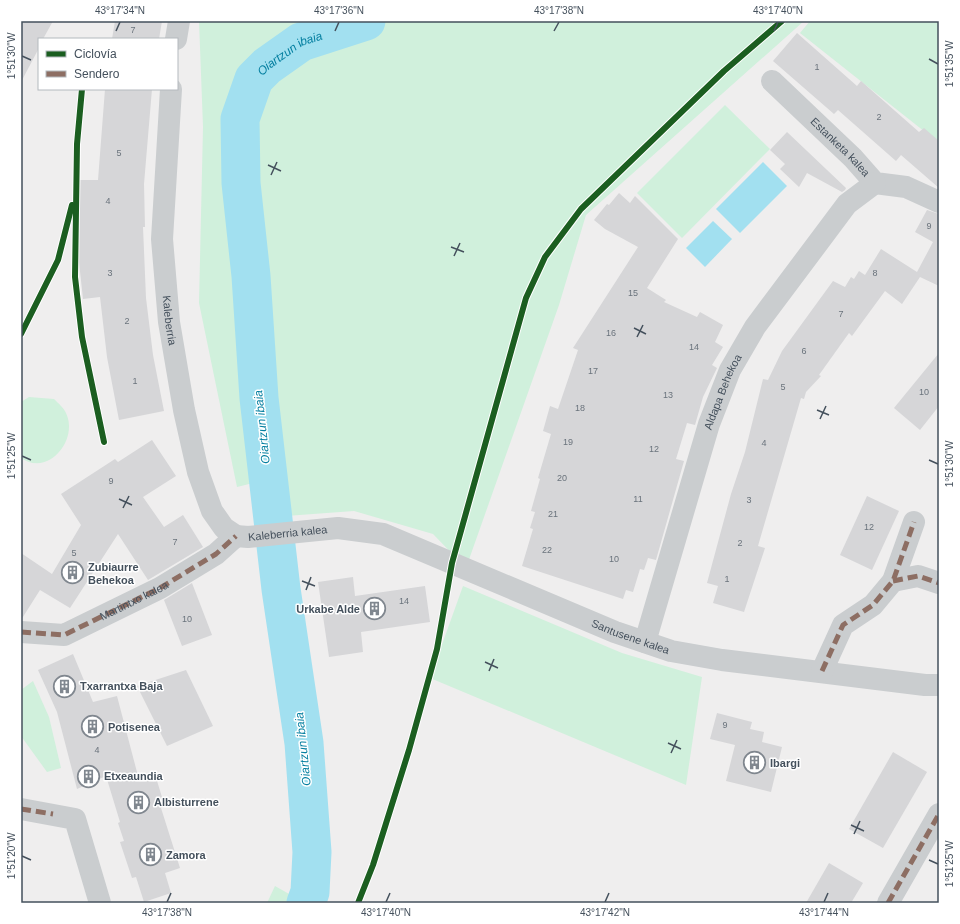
<svg xmlns="http://www.w3.org/2000/svg" width="960" height="924" viewBox="0 0 960 924" font-family="Helvetica,sans-serif">
  <style>
    .green { fill: #d0f0dc }
    .water { fill: #a2e0f0 }
    .lines { fill: none; stroke-linecap: round; stroke-linejoin: round }
    .river { stroke: #a2e0f0; stroke-width: 39 }
    .building { fill: #d6d6d8 }
    .minor { stroke: #cacdcf; stroke-width: 22 }
    .quiet { stroke: #8d6e63; stroke-width: 5; stroke-dasharray: 10 5; stroke-linecap: butt }
    .cycleway-casing { stroke: #fff; stroke-width: 8 }
    .cycleway { stroke: #1b5e20; stroke-width: 6 }
    .ticks { fill: none; stroke: #44505c; stroke-width: 1.5 }
    .labels { text-anchor: middle; stroke-width: 3; stroke-linejoin: round; paint-order: stroke }
    .number-label { font-size: 9px; fill: #6a737c }
    .street-label { font-size: 11px; fill: #44505c; stroke: #fff }
    .poi-label { font-size: 11px; font-weight: bold; fill: #44505c; stroke: #fff; text-anchor: start }
    .water-label { font-size: 12px; font-style: italic; fill: #047fa0; stroke: #fff }
    .neatline { fill: none; stroke: #44505c; stroke-width: 1.5 }
    .ticks-label { font-size: 10px; text-anchor: middle; fill: #44505c }
  </style>
  <rect width="100%" height="100%" fill="#efeeee"/>
  <g class="green">
    <path d="M 199,21 L 804,21 L 586,215 L 559,305 L 466,568 L 433,534 L 354,511 L 286,516 L 282,476 L 237,487 L 199,303 L 203,127 Z"/>
    <path d="M 810,21 L 939,21 L 939,143 L 800,33 Z"/>
    <path d="M 725,105 L 770,149 L 682,238 L 637,193 Z"/>
    <path d="M 29,397 L 54,399 C 58,403 64,408 66,413 C 79,440 48,477 21,458 L 21,402 Z"/>
    <path d="M 463,586 L 622,653 L 702,677 L 686,785 L 430,678 Z"/>
    <path d="M 33,681 L 49,717 L 61,768 L 47,772 L 21,736 L 21,690 Z"/>
    <path d="M 275,886 L 305,903 L 267,903 Z"/>
  </g>
  <g class="water">
    <path d="M 763,162 L 787,186 L 740,233 L 716,209 Z"/>
    <path d="M 713,221 L 732,239 L 705,267 L 686,248 Z"/>
  </g>
  <g class="lines">
    <path class="river" id="s1" d="M 306,903 L 310,892 L 312,852 L 304,743 L 281,589 L 259,398 L 251,276 L 241,183 L 240,119 L 254,79 L 267,66 L 301,42 L 366,21"/>
  </g>
  <g class="building">
    <path d="M 21,21 L 53,21 L 43,39 L 39,39 L 39,48 L 21,82 Z"/>
    <path d="M 115,21 L 162,21 L 159,39 L 112,39 Z"/>
    <path d="M 797,33 L 857,86 L 861,81 L 919,132 L 924,128 L 939,141 L 939,188 L 901,155 L 896,161 L 838,110 L 834,114 L 773,61 Z"/>
    <path d="M 105,89 L 152,89 L 144,184 L 145,227 L 143,227 L 146,298 L 153,355 L 164,411 L 119,420 L 107,357 L 100,297 L 83,299 L 78,253 L 79,180 L 98,180 Z"/>
    <path d="M 787,132 L 846,188 L 845,190 L 842,192 L 807,173 L 799,187 L 780,169 L 785,164 L 770,150 Z"/>
    <path d="M 619,193 L 630,203 L 635,196 L 678,239 L 647,288 L 666,300 L 664,302 L 697,317 L 700,312 L 723,325 L 715,342 L 723,347 L 712,365 L 717,368 L 703,397 L 695,425 L 687,423 L 676,459 L 684,461 L 656,560 L 648,558 L 644,570 L 640,569 L 633,592 L 626,590 L 623,599 L 522,566 L 533,529 L 530,528 L 535,512 L 531,511 L 540,479 L 538,478 L 551,434 L 543,431 L 550,406 L 558,409 L 578,350 L 573,348 L 638,247 L 605,229 L 594,220 L 607,204 L 609,205 Z"/>
    <path d="M 927,210 L 939,214 L 939,286 L 920,277 L 902,304 L 885,291 L 852,336 L 849,333 L 819,375 L 821,376 L 806,392 L 804,399 L 801,398 L 758,546 L 765,548 L 744,612 L 713,603 L 718,586 L 707,583 L 731,494 L 745,452 L 763,379 L 768,380 L 782,351 L 833,281 L 845,287 L 851,277 L 854,279 L 859,271 L 865,275 L 881,249 L 917,272 L 933,242 L 915,232 Z"/>
    <path d="M 939,353 L 939,406 L 920,430 L 894,408 Z"/>
    <path d="M 152,440 L 176,476 L 143,497 L 164,527 L 183,515 L 203,547 L 148,580 L 118,534 L 70,608 L 40,590 L 21,620 L 21,553 L 52,574 L 81,525 L 61,494 L 115,459 L 118,462 Z"/>
    <path d="M 867,496 L 899,511 L 872,570 L 840,555 Z"/>
    <path d="M 353,577 L 355,596 L 425,586 L 430,622 L 361,632 L 363,652 L 329,657 L 318,582 Z"/>
    <path d="M 192,583 L 212,635 L 182,646 L 164,600 Z"/>
    <path d="M 73,654 L 93,702 L 117,696 L 138,776 L 154,771 L 165,807 L 161,808 L 180,868 L 165,873 L 171,893 L 144,902 L 136,877 L 132,878 L 120,842 L 124,841 L 118,823 L 120,822 L 106,776 L 77,789 L 57,712 L 38,670 Z"/>
    <path d="M 186,670 L 213,726 L 167,746 L 137,686 Z"/>
    <path d="M 717,713 L 752,722 L 750,729 L 764,732 L 762,742 L 782,747 L 771,792 L 726,781 L 735,745 L 710,739 Z"/>
    <path d="M 893,752 L 927,772 L 883,848 L 849,829 Z"/>
    <path d="M 829,863 L 863,883 L 851,903 L 806,903 Z"/>
  </g>
  <g class="lines">
    <g class="minor">
      <path d="M 176,39 L 179,21"/>
      <path id="s2" d="M 772,81 L 853,158 L 875,183 L 906,187 L 939,202"/>
      <path id="s3" d="M 171,89 L 162,239 L 169,322 L 184,410 L 198,472 L 212,511 L 224,528 L 236,536 L 248,537 L 338,528 L 383,534 L 615,632 L 671,651 L 722,660 L 925,685 L 939,685"/>
      <path d="M 893,581 L 918,576 L 939,583"/>
      <path id="s4" d="M 21,632 L 64,635 L 160,588 L 216,554 L 236,536"/>
      <path id="s5" d="M 645,642 L 709,424 L 730,370 L 755,327 L 847,204 L 875,183"/>
      <path d="M 822,671 L 843,625 L 873,605 L 893,581 L 914,522"/>
      <path d="M 21,809 L 75,819 L 100,903"/>
      <path d="M 888,903 L 939,814"/>
    </g>
    <g class="quiet">
      <path d="M 893,581 L 918,576 L 939,583"/>
      <path d="M 21,632 L 64,635 L 160,588 L 216,554 L 236,536"/>
      <path d="M 822,671 L 843,625 L 873,605 L 893,581 L 914,522"/>
      <path d="M 21,809 L 53,814"/>
      <path d="M 888,903 L 939,814"/>
    </g>
    <defs>
      <g id="cycleway">
        <path d="M 82,89 L 77,144 L 75,277 L 82,337 L 104,442"/>
        <path d="M 21,334 L 58,260 L 72,205"/>
        <path d="M 358,903 L 373,865 L 409,750 L 437,649 L 452,563 L 526,298 L 545,257 L 581,209 L 724,71 L 782,21"/>
      </g>
    </defs>
    <use href="#cycleway" class="cycleway-casing"/>
    <use href="#cycleway" class="cycleway"/>
  </g>
  <path class="ticks" d="M 116,31 L 120,22M 335,31 L 339,22M 554,31 L 559,22M 774,31 L 778,22M 22,56 L 31,60M 929,59 L 938,64M 268,165 L 281,171M 271,175 L 277,162M 451,247 L 464,252M 454,256 L 460,243M 634,328 L 646,334M 637,337 L 643,325M 817,410 L 829,415M 820,419 L 826,406M 22,456 L 31,460M 929,460 L 938,464M 119,499 L 132,505M 123,508 L 129,496M 302,581 L 315,586M 306,590 L 311,577M 485,662 L 498,668M 489,671 L 494,659M 668,743 L 681,749M 671,753 L 677,740M 851,825 L 864,831M 854,834 L 860,821M 22,856 L 31,860M 929,860 L 938,864M 167,902 L 171,893M 386,902 L 390,893M 605,902 L 609,893M 824,902 L 828,893"/>
  <defs>
    <symbol id="building-ring" viewBox="-11 -11 22 22"><circle r="9.5" fill="#fff" stroke="#80878f" stroke-width="1.5"/><path d="M-4-6H4V6H1V3H-1V6H-4ZM-2.5-4.3h1.7v1.8h-1.7ZM.8-4.3h1.7v1.8H.8ZM-2.5-1h1.7V.8h-1.7ZM.8-1h1.7V.8H.8Z" fill="#80878f"/></symbol>
  </defs>
  <g fill-rule="evenodd">
    <use href="#building-ring" x="60" y="560" width="25" height="25"/>
    <use href="#building-ring" x="362" y="596" width="25" height="25"/>
    <use href="#building-ring" x="52" y="674" width="25" height="25"/>
    <use href="#building-ring" x="80" y="714" width="25" height="25"/>
    <use href="#building-ring" x="742" y="750" width="25" height="25"/>
    <use href="#building-ring" x="76" y="764" width="25" height="25"/>
    <use href="#building-ring" x="126" y="790" width="25" height="25"/>
    <use href="#building-ring" x="138" y="842" width="25" height="25"/>
  </g>
  <g class="labels">
    <g class="number-label">
      <text x="133" y="33">7</text>
      <text x="817" y="70">1</text>
      <text x="879" y="120">2</text>
      <text x="119" y="156">5</text>
      <text x="108" y="204">4</text>
      <text x="929" y="229">9</text>
      <text x="110" y="276">3</text>
      <text x="875" y="276">8</text>
      <text x="633" y="296">15</text>
      <text x="841" y="317">7</text>
      <text x="127" y="324">2</text>
      <text x="611" y="336">16</text>
      <text x="694" y="350">14</text>
      <text x="804" y="354">6</text>
      <text x="593" y="374">17</text>
      <text x="135" y="384">1</text>
      <text x="783" y="390">5</text>
      <text x="924" y="395">10</text>
      <text x="668" y="398">13</text>
      <text x="580" y="411">18</text>
      <text x="568" y="445">19</text>
      <text x="764" y="446">4</text>
      <text x="654" y="452">12</text>
      <text x="562" y="481">20</text>
      <text x="111" y="484">9</text>
      <text x="638" y="502">11</text>
      <text x="749" y="503">3</text>
      <text x="553" y="517">21</text>
      <text x="869" y="530">12</text>
      <text x="175" y="545">7</text>
      <text x="740" y="546">2</text>
      <text x="547" y="553">22</text>
      <text x="74" y="556">5</text>
      <text x="614" y="562">10</text>
      <text x="727" y="582">1</text>
      <text x="404" y="604">14</text>
      <text x="187" y="622">10</text>
      <text x="725" y="728">9</text>
      <text x="97" y="753">4</text>
    </g>
    <g class="street-label">
      <text dy="4" stroke="none"><textPath href="#s2" startOffset="95">Estanketa kalea</textPath></text>
      <text dy="4" stroke="none"><textPath href="#s3" startOffset="232">Kaleberria</textPath></text>
      <text dy="4" stroke="none"><textPath href="#s5" startOffset="262">Aldapa Behekoa</textPath></text>
      <text dy="4" stroke="none"><textPath href="#s3" startOffset="515">Kaleberria kalea</textPath></text>
      <text dy="4" stroke="none"><textPath href="#s4" startOffset="121">Martintxo kalea</textPath></text>
      <text dy="4" stroke="none"><textPath href="#s3" startOffset="879">Santusene kalea</textPath></text>
    </g>
    <g class="poi-label">
      <text x="88" y="571">Zubiaurre<tspan x="88" dy="13">Behekoa</tspan></text>
      <text x="360" y="613" text-anchor="end">Urkabe Alde</text>
      <text x="80" y="690">Txarrantxa Baja</text>
      <text x="108" y="731">Potisenea</text>
      <text x="770" y="767">Ibargi</text>
      <text x="104" y="780">Etxeaundia</text>
      <text x="154" y="806">Albisturrene</text>
      <text x="166" y="859">Zamora</text>
    </g>
    <g class="water-label">
      <text dy="4" stroke="none"><textPath href="#s1" startOffset="876">Oiartzun ibaia</textPath></text>
      <text transform="translate(262 427) rotate(-96)" y="4">Oiartzun ibaia</text>
      <text transform="translate(303 749) rotate(-96)" y="4">Oiartzun ibaia</text>
    </g>
  </g>
  <rect width="960" height="924" fill="none" stroke="#ffffff" stroke-width="44"/>
  <rect x="38" y="38" width="140" height="52" fill="#ffffff" stroke="#b4b9be"/>
  <rect x="46" y="51" width="20" height="6" fill="#1b5e20" stroke="#b4b9be"/>
  <text x="74" y="58" font-size="12" fill="#44505c">Ciclovía</text>
  <rect x="46" y="71" width="20" height="6" fill="#8d6e63" stroke="#b4b9be"/>
  <text x="74" y="78" font-size="12" fill="#44505c">Sendero</text>
  <rect x="22" y="22" width="916" height="880" class="neatline"/>
  <g class="ticks-label">
    <text x="120" y="14">43°17'34"N</text>
    <text x="339" y="14">43°17'36"N</text>
    <text x="559" y="14">43°17'38"N</text>
    <text x="778" y="14">43°17'40"N</text>
    <text transform="translate(11 56) rotate(-90)" y="4">1°51'30"W</text>
    <text transform="translate(949 64) rotate(-90)" y="4">1°51'35"W</text>
    <text transform="translate(11 456) rotate(-90)" y="4">1°51'25"W</text>
    <text transform="translate(949 464) rotate(-90)" y="4">1°51'30"W</text>
    <text transform="translate(11 856) rotate(-90)" y="4">1°51'20"W</text>
    <text transform="translate(949 864) rotate(-90)" y="4">1°51'25"W</text>
    <text x="167" y="916">43°17'38"N</text>
    <text x="386" y="916">43°17'40"N</text>
    <text x="605" y="916">43°17'42"N</text>
    <text x="824" y="916">43°17'44"N</text>
  </g>
</svg>
